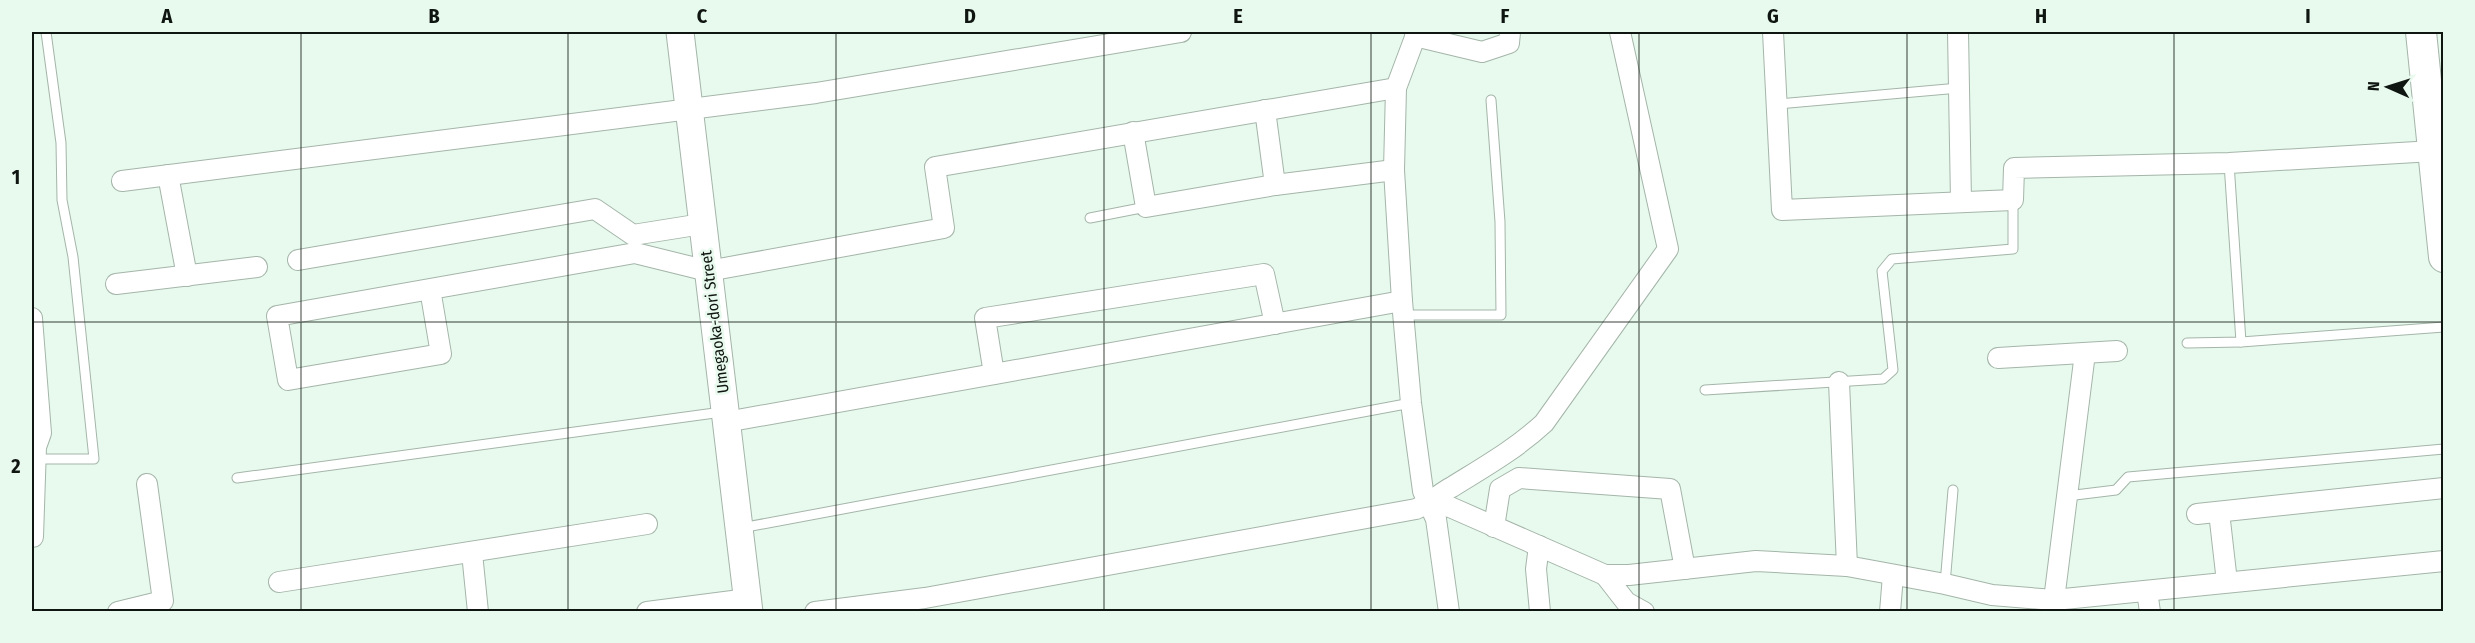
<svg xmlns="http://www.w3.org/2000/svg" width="2475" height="643" viewBox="0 0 2475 643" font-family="'Fira Sans Condensed',sans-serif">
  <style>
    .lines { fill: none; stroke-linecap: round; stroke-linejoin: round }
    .lane-casing { stroke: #a4b5a9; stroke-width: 11 }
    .street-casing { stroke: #a4b5a9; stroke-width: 22 }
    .secondary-casing { stroke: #a4b5a9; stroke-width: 29 }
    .primary-casing { stroke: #a4b5a9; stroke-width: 32 }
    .lane { stroke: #fff; stroke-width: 9 }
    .street { stroke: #fff; stroke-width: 20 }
    .secondary { stroke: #fff; stroke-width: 27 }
    .primary { stroke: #fff; stroke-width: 30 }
    .grid { fill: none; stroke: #0f1511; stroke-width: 1.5; stroke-opacity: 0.55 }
    .labels { text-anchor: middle; stroke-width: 5; stroke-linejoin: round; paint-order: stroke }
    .street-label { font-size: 16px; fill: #0f1511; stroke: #e8f9ed }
    .neatline { fill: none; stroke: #0f1511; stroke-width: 2 }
    .grid-label { font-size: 20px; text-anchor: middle; font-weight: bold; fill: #0f1511 }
  </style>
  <rect width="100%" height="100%" fill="#e8f9ed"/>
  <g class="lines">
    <defs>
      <g id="lane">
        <path d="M 1777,104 L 1959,88"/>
        <path d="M 2229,163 L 2241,342"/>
        <path d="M 1090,218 L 1146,207"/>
        <path d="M 1404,315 L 1501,315 L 1500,222 L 1491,100"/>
        <path d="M 2187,343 L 2241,342 L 2444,327"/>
        <path d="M 1705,390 L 1883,379 L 1893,370 L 1882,271 L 1892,259 L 2013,249 L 2013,200"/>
        <path d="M 36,459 L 94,459 L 73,257 L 62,200 L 61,143 L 46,32"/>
        <path d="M 237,478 L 722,412"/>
        <path d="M 2067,496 L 2116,490 L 2128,477 L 2444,449"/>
        <path d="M 741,528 L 1411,403"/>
        <path d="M 1945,584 L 1953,490"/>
      </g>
      <g id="street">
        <path d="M 1417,32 L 1396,88 L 1394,170 L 1402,301 L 1411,403 L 1423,491 L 1436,519 L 1449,612"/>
        <path d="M 1773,32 L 1782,210 L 2013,200 L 2014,168 L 2229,163 L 2433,151"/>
        <path d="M 1958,32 L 1961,201"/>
        <path d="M 1415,36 L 1482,52 L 1509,43 L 1510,32"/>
        <path d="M 1265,110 L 1275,185"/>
        <path d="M 1133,132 L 1146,207 L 1275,185 L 1394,170"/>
        <path d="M 168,175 L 187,276"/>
        <path d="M 122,181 L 816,93 L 1181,32"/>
        <path d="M 298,260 L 595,209 L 633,235 L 702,224"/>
        <path d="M 116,284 L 257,267"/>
        <path d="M 430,289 L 441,354 L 288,380 L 277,316 L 635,253 L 708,271 L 944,228 L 935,167 L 1396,88"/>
        <path d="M 32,318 L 41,433 L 36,447 L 33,537 L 32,537"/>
        <path d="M 1998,358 L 2117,351"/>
        <path d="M 994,374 L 985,318 L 1264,274 L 1275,324"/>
        <path d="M 1839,382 L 1847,566"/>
        <path d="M 726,422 L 1402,301"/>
        <path d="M 1428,504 L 1450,507 L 1605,575 L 1629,575 L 1756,561 L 1847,566 L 1945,584 L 1992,595 L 2054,600 L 2444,561"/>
        <path d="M 2219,512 L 2227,582"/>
        <path d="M 2197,514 L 2444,488"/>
        <path d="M 1494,527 L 1500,489 L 1519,478 L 1670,489 L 1685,569"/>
        <path d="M 1539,546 L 1536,569 L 1540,612"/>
        <path d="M 472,553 L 478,612"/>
        <path d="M 1605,575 L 1626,602 L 1644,612"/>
        <path d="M 279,582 L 647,524"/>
        <path d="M 2147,591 L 2150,612"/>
        <path d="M 2054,600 L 2085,353"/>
        <path d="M 118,612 L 163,601 L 147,484"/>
        <path d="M 647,612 L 748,599"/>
        <path d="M 815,612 L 925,598 L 1416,509 C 1430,503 1439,494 1452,487 C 1484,467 1516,449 1544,423 L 1668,249 L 1620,32"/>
        <path d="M 1890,612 L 1893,575"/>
      </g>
      <path id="secondary" d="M 680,32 L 749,612"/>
      <path id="primary" d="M 2421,32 L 2444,257"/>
    </defs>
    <use href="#lane" class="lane-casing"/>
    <use href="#street" class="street-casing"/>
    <use href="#secondary" class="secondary-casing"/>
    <use href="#primary" class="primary-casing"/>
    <use href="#lane" class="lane"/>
    <use href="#street" class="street"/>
    <use href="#secondary" class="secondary"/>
    <use href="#primary" class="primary"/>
  </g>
  <path class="grid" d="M 301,32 L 301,612M 568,32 L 568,612M 836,32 L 836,612M 1104,32 L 1104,612M 1371,32 L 1371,612M 1639,32 L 1639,612M 1907,32 L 1907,612M 2174,32 L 2174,612M 32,322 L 2444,322"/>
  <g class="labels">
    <g class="street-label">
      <text transform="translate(714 322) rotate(-97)" y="6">Umegaoka-dori Street</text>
    </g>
  </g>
  <rect width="2475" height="643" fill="none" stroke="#e8f9ed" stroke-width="66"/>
  <g transform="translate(2388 87) rotate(273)" stroke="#e8f9ed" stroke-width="4.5" paint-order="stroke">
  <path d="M0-4.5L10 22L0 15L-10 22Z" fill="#0f1511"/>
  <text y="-9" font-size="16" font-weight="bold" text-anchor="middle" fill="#0f1511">N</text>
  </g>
  <rect x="33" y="33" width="2409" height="577" class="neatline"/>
  <g class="grid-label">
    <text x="167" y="23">A</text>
    <text x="434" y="23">B</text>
    <text x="702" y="23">C</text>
    <text x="970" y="23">D</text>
    <text x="1238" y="23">E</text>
    <text x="1505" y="23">F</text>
    <text x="1773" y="23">G</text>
    <text x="2041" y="23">H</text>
    <text x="2308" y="23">I</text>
    <text x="16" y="184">1</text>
    <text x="16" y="473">2</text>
  </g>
</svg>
